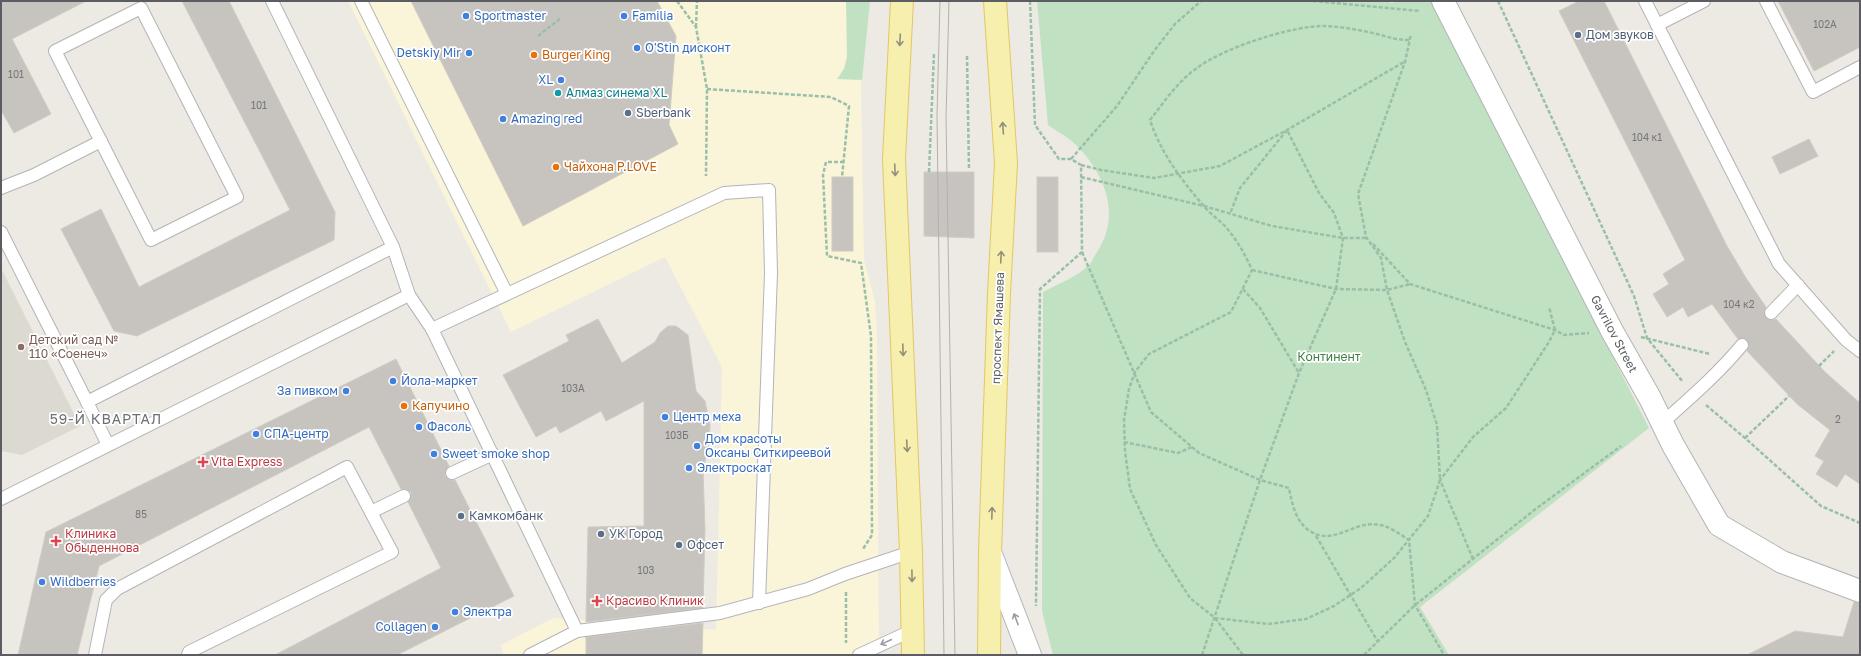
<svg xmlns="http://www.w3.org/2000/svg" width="1861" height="656" viewBox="0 0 1861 656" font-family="'Golos Text',sans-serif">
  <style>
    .commercial { fill: #faf4d9 }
    .education { fill: #dcd9d1 }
    .green { fill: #c1e1c3 }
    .building { fill: #c7c4c0; stroke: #d0ccc1 }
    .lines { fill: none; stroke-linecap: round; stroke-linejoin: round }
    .service-casing { stroke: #b3b4b8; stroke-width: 14 }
    .minor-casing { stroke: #b3b4b8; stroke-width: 24 }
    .secondary-casing { stroke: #b4b6bb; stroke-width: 24 }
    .primary-casing { stroke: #e2c765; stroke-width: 24 }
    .path { stroke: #9abfa7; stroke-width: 2.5; stroke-dasharray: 4 2; stroke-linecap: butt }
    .service { stroke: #fff; stroke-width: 12 }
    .minor { stroke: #fff; stroke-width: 22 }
    .secondary { stroke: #fff; stroke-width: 22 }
    .primary { stroke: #f6efad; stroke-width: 22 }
    .tram { stroke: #b1b1b2; stroke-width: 1 }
    .oneway { stroke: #91907c }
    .oneway2 { stroke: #9d9ea1 }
    .shop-dot { fill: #3f7fe0; stroke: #fff; stroke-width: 1.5 }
    .service-dot { fill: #5c6f8a; stroke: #fff; stroke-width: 1.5 }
    .food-dot { fill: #e8710a; stroke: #fff; stroke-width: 1.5 }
    .culture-dot { fill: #0f9aa8; stroke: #fff; stroke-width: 1.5 }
    .education-dot { fill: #8d6e63; stroke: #fff; stroke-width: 1.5 }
    .health-dot { fill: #e0444e; stroke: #fff; stroke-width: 1.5 }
    .labels { text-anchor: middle; stroke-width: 3.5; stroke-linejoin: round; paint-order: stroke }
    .number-label { font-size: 10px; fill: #76777a }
    .shop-label { font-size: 12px; fill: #366cbe; stroke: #fff; text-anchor: start }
    .service-label { font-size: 12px; fill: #4e5e75; stroke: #fff; text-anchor: start }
    .food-label { font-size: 12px; fill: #c56008; stroke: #fff; text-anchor: start }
    .culture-label { font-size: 12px; fill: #0d838f; stroke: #fff; text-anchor: start }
    .street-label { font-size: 12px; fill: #5b5d62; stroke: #fff }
    .education-label { font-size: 12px; fill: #785e54; stroke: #fff; text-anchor: start }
    .park-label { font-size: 12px; fill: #3d7e44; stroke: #fff }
    .health-label { font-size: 12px; fill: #be3a42; stroke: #fff; text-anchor: start }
    .quarter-label { font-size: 14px; letter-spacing: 1px; fill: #6c6f73; stroke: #fff }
  </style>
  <rect width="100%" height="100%" fill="#eceae2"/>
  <path class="commercial" d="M 348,1 L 869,1 L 861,84 L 864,260 L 875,301 L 877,336 L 879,655 L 503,655 L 501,645 L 553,618 L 716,630 L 722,367 L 665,257 L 511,332 Z"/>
  <path class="education" d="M 1,268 L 80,426 L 22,455 L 1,451 Z"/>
  <g class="green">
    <path d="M 846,1 L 870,1 L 862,80 L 837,79 L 844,69 L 847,57 Z"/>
    <path d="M 1037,1 L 1384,1 L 1392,3 L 1396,1 L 1432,1 L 1649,428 L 1420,607 L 1449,655 L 1053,655 L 1042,611 L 1043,292 C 1058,284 1077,277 1089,265 C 1092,262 1094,256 1097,252 C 1121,216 1106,176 1078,147 C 1070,138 1058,132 1048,125 Z"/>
  </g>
  <g class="building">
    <path d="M 1,1 L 86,1 L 12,39 L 51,114 L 14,133 L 1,110 Z"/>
    <path d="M 182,1 L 229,1 L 335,212 L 334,240 L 137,336 L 114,331 L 61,229 L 101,209 L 139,287 L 290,210 Z"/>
    <path d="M 411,1 L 657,1 L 676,36 L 669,125 L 678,144 L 523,226 Z"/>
    <path d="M 1579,1 L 1604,1 L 1727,246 L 1746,278 L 1766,307 L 1764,312 L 1766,318 L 1770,320 L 1776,319 L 1825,372 L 1860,403 L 1860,484 L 1845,474 L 1837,487 L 1816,474 L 1824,461 L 1815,456 L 1830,430 L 1797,404 L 1747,351 L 1749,346 L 1747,340 L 1743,338 L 1738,339 L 1712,304 L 1688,317 L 1683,307 L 1667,317 L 1653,294 L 1669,284 L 1663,274 L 1685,260 L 1559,11 Z"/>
    <path d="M 1778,1 L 1860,1 L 1860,47 L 1814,71 Z"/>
    <path d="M 1809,139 L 1818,156 L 1780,174 L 1772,157 Z"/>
    <path d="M 924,172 L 974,172 L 974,238 L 924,236 Z"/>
    <rect x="832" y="177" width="21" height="74"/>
    <rect x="1037" y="177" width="21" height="75"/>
    <path d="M 598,319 L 622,363 L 655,342 L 660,333 L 668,326 L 676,326 L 688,335 L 696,391 L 705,401 L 710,425 L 709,445 L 703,470 L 705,529 L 703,608 L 586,622 L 588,527 L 644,526 L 644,401 L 606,421 L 601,411 L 560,433 L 556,426 L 536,437 L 503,375 L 569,341 L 566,335 Z"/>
    <path d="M 396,359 L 449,466 L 445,472 L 445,476 L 451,480 L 455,480 L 514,596 L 397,655 L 275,655 L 441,568 L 408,502 L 411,497 L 411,492 L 405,489 L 401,489 L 369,427 L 99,566 L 77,655 L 18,655 L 46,532 Z"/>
    <path d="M 1854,602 L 1860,603 L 1860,655 L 1747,655 L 1795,631 L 1843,637 Z"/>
    <path d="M 703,623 L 702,655 L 586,655 L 586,637 Z"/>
  </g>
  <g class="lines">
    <defs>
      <g id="service">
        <path d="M 272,1 L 393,247 L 409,295 L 432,329 L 724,193 L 769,190 L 771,273 L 759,603"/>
        <path d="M 361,1 L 507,294"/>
        <path d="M 1645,1 L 1779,264 L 1846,340 L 1860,351"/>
        <path d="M 1766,1 L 1813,92 L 1860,67"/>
        <path d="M 141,8 L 237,197 L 151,240 L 55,51 Z"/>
        <path d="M 1657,25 L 1704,1"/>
        <path d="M 1,188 L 34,175 L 101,141"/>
        <path d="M 1,232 L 87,402 L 393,247"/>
        <path d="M 1771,313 L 1798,285"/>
        <path d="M 432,329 L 577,631 L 720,613 L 808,589 L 845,574 L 911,552"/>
        <path d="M 87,402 L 108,445"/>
        <path d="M 1662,423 C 1690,398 1718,374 1742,345"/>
        <path d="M 452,473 L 493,454"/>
        <path d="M 1,499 L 409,295"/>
        <path d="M 371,512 L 404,496"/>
        <path d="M 95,655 L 106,600 L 117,589 L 347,467 L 392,552 L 189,652 L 188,655"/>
        <path d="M 530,655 L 577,631"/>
        <path d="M 859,655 L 913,630"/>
      </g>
      <path id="minor" d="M 1443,1 L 1612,331 L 1650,398 L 1673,445 L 1719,525 L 1782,562 L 1860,591"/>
      <path id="secondary" d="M 990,552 L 1030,655"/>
      <g id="primary">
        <path d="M 902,1 L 894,159 L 911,552 L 913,655"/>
        <path d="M 989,655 L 990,552 L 999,293 L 1006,163 L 995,1"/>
      </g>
    </defs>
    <use href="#service" class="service-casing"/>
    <use href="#minor" class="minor-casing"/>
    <use href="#secondary" class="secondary-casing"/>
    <use href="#primary" class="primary-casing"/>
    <g class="path">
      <path d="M 677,1 L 696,27 L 707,89 L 706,176"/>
      <path d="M 1030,1 L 1035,125 L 1059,159 L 1071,159 L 1081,165 L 1082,252 L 1040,289 L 1036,606"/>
      <path d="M 1313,1 L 1420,11"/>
      <path d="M 1498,1 L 1634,296 L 1647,338 L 1683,382"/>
      <path d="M 696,27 L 697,1"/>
      <path d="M 538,36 L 561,18"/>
      <path d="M 1409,40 C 1397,40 1388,37 1377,34 C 1360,30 1343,27 1326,26 C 1293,25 1223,48 1197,68 C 1178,81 1164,102 1150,120 C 1160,151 1181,180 1203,205 C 1209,213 1218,219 1225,226 C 1237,240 1245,254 1252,270 L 1231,312 L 1149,354 L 1135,372 L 1129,389 L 1124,420 L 1125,451 L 1130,489 L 1156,545 L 1190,598 L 1215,618 L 1268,624 L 1306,619 L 1334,606 L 1361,588 L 1394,558 L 1428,516 L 1440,480 L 1437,425 L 1426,390 L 1405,342 L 1387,290 L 1381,258 L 1366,237 L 1358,194 L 1405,62 L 1411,34"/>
      <path d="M 967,56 L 969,169"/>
      <path d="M 707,89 L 831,97 L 849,106 L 842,177"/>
      <path d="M 1071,159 L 1117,106 L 1154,51 L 1175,24 L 1201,1"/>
      <path d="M 844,162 L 826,162 L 823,175 L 827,256 L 861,263 L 871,336 L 872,535 L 863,549"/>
      <path d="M 1081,165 L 1101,170 L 1154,178 L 1220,166 L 1287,130 L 1404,62"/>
      <path d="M 929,172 L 934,53"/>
      <path d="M 1081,177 L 1204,206 L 1272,226 L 1343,238 L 1367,238"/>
      <path d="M 1373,244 L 1410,284 L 1555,330 L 1564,335 L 1589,333"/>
      <path d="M 1082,252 L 1151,412 L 1199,453 L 1260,480 L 1289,488 C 1292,503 1295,519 1307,529 C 1333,549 1353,519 1380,525 C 1389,526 1401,535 1409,540 L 1415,605 L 1444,655"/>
      <path d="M 1252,270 L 1336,289 L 1387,290 L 1410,284"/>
      <path d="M 1243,289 L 1260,308 L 1299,373"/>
      <path d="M 1641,337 L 1710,354"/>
      <path d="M 1819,366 L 1834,351"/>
      <path d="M 1706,405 L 1745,438 L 1821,506 L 1860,523"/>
      <path d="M 1745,438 L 1789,396"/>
      <path d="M 1124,442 L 1178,453 L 1192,447"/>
      <path d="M 1316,536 L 1378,642"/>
      <path d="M 1473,559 L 1440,480 L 1473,437 L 1506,408 L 1549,342 L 1555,330 L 1549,307"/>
      <path d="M 846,592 L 846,643"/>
      <path d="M 1215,618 L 1243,655"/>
      <path d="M 1202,655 L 1260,480 L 1299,373 L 1336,289 L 1343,238 L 1334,213 L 1319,193 L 1287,130 L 1240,188 L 1230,214"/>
      <path d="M 1364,655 L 1415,605 L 1533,511 L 1621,446"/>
    </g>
    <use href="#service" class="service"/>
    <use href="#minor" class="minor"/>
    <use href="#secondary" class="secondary"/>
    <use href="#primary" class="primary"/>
    <g class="tram">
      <path d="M 940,1 L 937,115 L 944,655"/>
      <path d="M 949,1 L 946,118 L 955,655"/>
    </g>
  </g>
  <defs><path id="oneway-shaft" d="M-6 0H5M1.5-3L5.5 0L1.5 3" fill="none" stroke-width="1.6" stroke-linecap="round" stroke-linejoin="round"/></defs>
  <g class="oneway">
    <use href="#oneway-shaft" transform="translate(900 40) rotate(93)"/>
    <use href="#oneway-shaft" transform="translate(1003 128) rotate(-94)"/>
    <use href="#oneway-shaft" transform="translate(895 170) rotate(87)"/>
    <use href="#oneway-shaft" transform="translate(1001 257) rotate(-87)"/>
    <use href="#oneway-shaft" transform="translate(903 350) rotate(88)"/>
    <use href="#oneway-shaft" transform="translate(907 446) rotate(87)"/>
    <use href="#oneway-shaft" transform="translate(992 513) rotate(-88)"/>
    <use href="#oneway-shaft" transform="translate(912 576) rotate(89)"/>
  </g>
  <g class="oneway2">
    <use href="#oneway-shaft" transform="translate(1016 619) rotate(-111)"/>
    <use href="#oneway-shaft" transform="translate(886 642) rotate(155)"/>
  </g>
  <g class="shop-dot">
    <circle cx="466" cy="16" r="4"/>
    <circle cx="624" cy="16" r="4"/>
    <circle cx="637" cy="48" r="4"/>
    <circle cx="469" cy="53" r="4"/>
    <circle cx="561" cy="80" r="4"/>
    <circle cx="503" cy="119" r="4"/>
    <circle cx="393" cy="381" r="4"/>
    <circle cx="346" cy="391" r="4"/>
    <circle cx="665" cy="417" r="4"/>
    <circle cx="419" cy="427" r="4"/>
    <circle cx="256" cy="434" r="4"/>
    <circle cx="697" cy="446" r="4"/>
    <circle cx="434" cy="454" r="4"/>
    <circle cx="689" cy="468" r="4"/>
    <circle cx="42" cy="582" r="4"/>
    <circle cx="455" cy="612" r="4"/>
    <circle cx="435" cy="627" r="4"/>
  </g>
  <g class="service-dot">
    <circle cx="1578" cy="35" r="4"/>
    <circle cx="628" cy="113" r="4"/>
    <circle cx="461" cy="516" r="4"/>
    <circle cx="601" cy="534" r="4"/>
    <circle cx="679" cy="545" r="4"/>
  </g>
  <g class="food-dot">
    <circle cx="534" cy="55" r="4"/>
    <circle cx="556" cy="167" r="4"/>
    <circle cx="404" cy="406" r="4"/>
  </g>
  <circle class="culture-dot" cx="558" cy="93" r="4"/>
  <circle class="education-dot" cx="21" cy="347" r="4"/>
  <g class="health-dot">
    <path d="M201 456h4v4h4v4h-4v4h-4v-4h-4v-4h4z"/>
    <path d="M54 535h4v4h4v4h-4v4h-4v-4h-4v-4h4z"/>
    <path d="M595 595h4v4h4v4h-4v4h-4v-4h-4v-4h4z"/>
  </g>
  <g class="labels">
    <g class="number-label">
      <text x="1825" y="28">102А</text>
      <text x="16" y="78">101</text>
      <text x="259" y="109">101</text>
      <text x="1647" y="141">104 к1</text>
      <text x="1739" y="308">104 к2</text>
      <text x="573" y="392">103А</text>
      <text x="1838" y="423">2</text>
      <text x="677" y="439">103Б</text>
      <text x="141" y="518">85</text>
      <text x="646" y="574">103</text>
    </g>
    <g class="shop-label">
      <text x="474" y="20">Sportmaster</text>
      <text x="632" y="20">Familia</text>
      <text x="645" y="52">O'Stin дисконт</text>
      <text x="461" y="57" text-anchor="end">Detskiy Mir</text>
      <text x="553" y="84" text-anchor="end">XL</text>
      <text x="511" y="123">Amazing red</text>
      <text x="401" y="385">Йола-маркет</text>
      <text x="338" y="395" text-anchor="end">За пивком</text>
      <text x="673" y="421">Центр меха</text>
      <text x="427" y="431">Фасоль</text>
      <text x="264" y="438">СПА-центр</text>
      <text x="705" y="443">Дом красоты<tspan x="705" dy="14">Оксаны Ситкиреевой</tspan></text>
      <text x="442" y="458">Sweet smoke shop</text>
      <text x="697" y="472">Электроскат</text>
      <text x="50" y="586">Wildberries</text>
      <text x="463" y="616">Электра</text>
      <text x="427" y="631" text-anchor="end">Collagen</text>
    </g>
    <g class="service-label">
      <text x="1586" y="39">Дом звуков</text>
      <text x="636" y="117">Sberbank</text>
      <text x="469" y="520">Камкомбанк</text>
      <text x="609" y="538">УК Город</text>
      <text x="687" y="549">Офсет</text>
    </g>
    <g class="food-label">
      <text x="542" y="59">Burger King</text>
      <text x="564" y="171">Чайхона P.LOVE</text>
      <text x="412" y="410">Капучино</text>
    </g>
    <g class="culture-label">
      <text x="566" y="97">Алмаз синема XL</text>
    </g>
    <g class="street-label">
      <text transform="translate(998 328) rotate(-88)" y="4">проспект Ямашева</text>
      <text transform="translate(1614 334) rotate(62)" y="4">Gavrilov Street</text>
    </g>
    <g class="education-label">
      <text x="29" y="344">Детский сад №<tspan x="29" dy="14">110 «Соенеч»</tspan></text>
    </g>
    <g class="park-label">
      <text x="1329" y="361">Континент</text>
    </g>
    <g class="health-label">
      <text x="211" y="466">Vita Express</text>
      <text x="65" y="538">Клиника<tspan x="65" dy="14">Обыденнова</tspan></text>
      <text x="606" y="605">Красиво Клиник</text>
    </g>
    <g class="quarter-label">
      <text x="106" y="424">59-Й КВАРТАЛ</text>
    </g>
  </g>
  <rect width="1861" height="656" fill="none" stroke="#5b5d62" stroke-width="4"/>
</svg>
